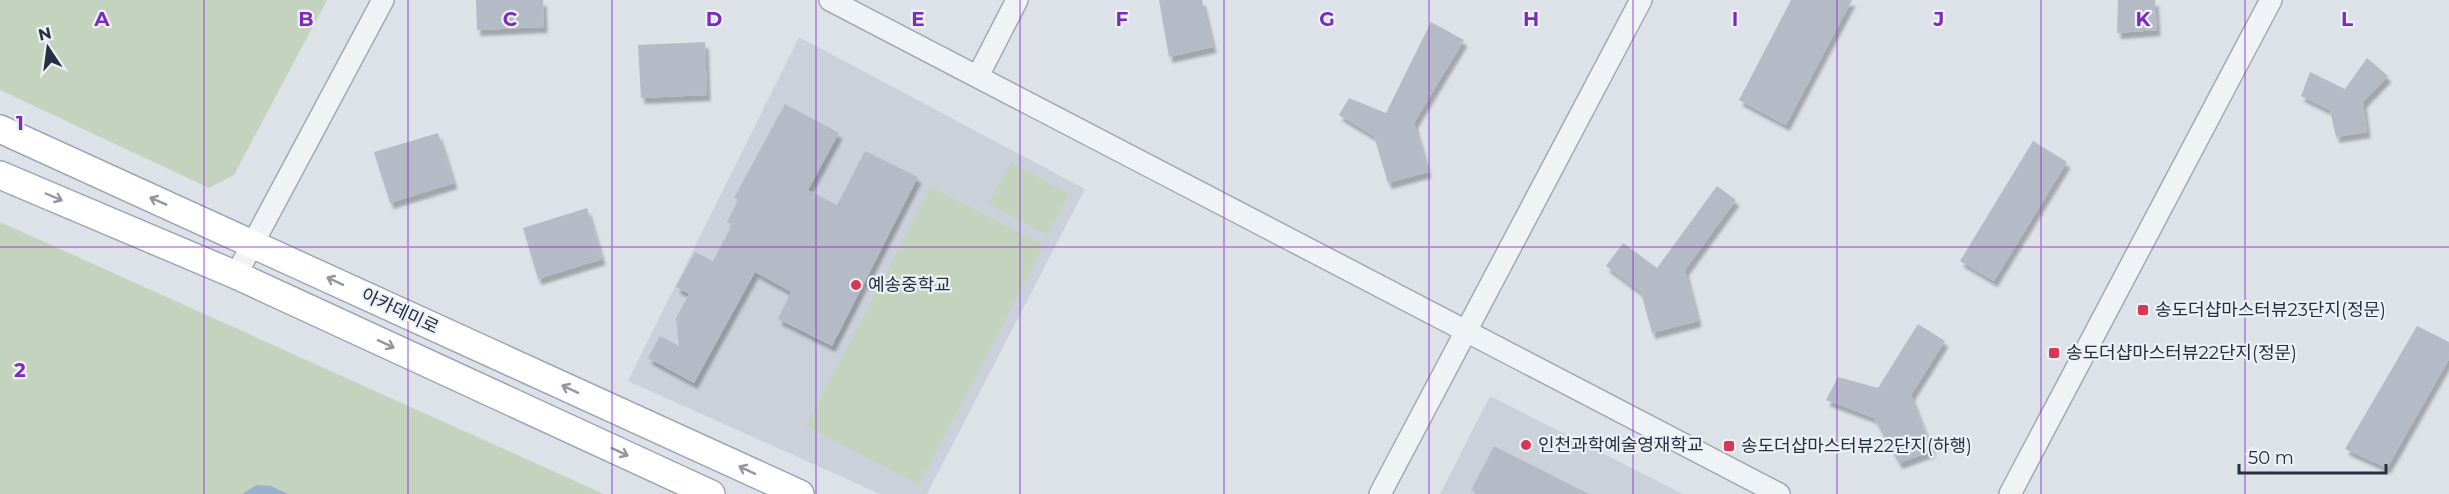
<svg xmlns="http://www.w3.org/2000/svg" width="2449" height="494" viewBox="0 0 2449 494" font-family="Montserrat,'Noto Sans KR',sans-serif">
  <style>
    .built { fill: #cbd1db }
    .green { fill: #c4d3be }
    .water { fill: #95b1cc }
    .building { fill: #b4bbc6; filter: url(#shadow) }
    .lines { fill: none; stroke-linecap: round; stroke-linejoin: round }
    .minor-casing { stroke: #a2a9b3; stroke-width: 24 }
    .major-casing { stroke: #9ca6b5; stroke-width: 30 }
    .minor { stroke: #f0f3f6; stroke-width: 21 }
    .major { stroke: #fff; stroke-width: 27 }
    .oneway { stroke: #9298a0 }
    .grid { fill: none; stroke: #7b2cbf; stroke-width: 1.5; stroke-opacity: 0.55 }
    .poi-dot { fill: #d93753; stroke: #edf1f6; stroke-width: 2 }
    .labels { text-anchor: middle; stroke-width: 4.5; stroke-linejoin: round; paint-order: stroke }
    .poi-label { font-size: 18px; fill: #253040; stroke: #edf1f6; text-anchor: start }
    .street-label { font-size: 18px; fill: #253040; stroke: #edf1f6 }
    .grid-label { font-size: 20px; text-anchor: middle; font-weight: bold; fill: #7b2cbf; stroke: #edf1f6; stroke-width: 4.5; stroke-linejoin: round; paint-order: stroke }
  </style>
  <defs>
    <filter id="shadow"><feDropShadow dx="3.5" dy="6" stdDeviation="1.5" flood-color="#0004"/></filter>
  </defs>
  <rect width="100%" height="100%" fill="#dde2e9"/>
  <g class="built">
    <path d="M 799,37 L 1085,189 L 927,494 L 880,494 L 628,381 Z"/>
    <path d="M 1490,396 L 1683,494 L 1440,494 Z"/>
  </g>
  <g class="green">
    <path d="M 0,0 L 327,0 L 234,175 L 209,188 L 0,90 Z"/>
    <path d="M 1011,162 L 1069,194 L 1047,235 L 988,204 Z"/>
    <path d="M 931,187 L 1044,245 L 919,485 L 806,426 Z"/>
    <path d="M 0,222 L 604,494 L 0,494 Z"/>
  </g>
  <path class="water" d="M 257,485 L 271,486 L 288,494 L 242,494 Z"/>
  <g class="building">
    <path d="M 476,0 L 543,0 L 544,27 L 477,30 Z"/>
    <path d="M 1159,0 L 1202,0 L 1213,47 L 1169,57 Z"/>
    <path d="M 1791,0 L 1852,0 L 1786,125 L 1739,100 Z"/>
    <path d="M 2118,0 L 2155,0 L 2157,30 L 2117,33 Z"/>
    <path d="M 1431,22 L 1464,40 L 1414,123 L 1428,172 L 1388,183 L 1374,136 L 1339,115 L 1349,98 L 1386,113 Z"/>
    <path d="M 705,42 L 707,95 L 641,98 L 638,45 Z"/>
    <path d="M 2367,58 L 2388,76 L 2363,102 L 2367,132 L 2336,137 L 2330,110 L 2301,96 L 2310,72 L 2345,89 Z"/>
    <path d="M 785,104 L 839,133 L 808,190 L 837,205 L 865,151 L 918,177 L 832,346 L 778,319 L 791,292 L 755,272 L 694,383 L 648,358 L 660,336 L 679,346 L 676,318 L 689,294 L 676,287 L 695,252 L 713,261 L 732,225 L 727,222 L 738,200 L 734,198 Z"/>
    <path d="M 438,133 L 454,183 L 390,203 L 374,152 Z"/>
    <path d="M 2033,141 L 2067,162 L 1994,281 L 1960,261 Z"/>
    <path d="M 1717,186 L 1736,200 L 1685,270 L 1698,321 L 1652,333 L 1641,292 L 1606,266 L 1623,243 L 1657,268 Z"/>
    <path d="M 587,208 L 602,259 L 538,279 L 523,228 Z"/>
    <path d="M 1918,324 L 1945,341 L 1911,395 L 1932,451 L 1899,463 L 1874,418 L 1826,400 L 1838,377 L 1878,388 Z"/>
    <path d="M 2417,326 L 2449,342 L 2449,359 L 2387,468 L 2345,449 Z"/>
    <path d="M 1494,446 L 1589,494 L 1479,494 L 1471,490 Z"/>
  </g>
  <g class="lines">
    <defs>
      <g id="minor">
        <path d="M 830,0 L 1779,494"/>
        <path d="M 978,76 L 1017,0"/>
        <path d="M 236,275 L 383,0"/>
        <path d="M 1380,494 L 1641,0"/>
        <path d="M 2010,494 L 2271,0"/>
      </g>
      <g id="major">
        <path d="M 0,129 L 800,494"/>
        <path d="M 0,175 L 236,275 L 711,494"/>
      </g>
    </defs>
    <use href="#minor" class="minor-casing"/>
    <use href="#major" class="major-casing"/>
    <use href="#minor" class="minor"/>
    <use href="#major" class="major"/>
  </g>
  <defs><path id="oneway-shaft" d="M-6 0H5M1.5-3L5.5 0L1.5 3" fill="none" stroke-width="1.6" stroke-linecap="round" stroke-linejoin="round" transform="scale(1.5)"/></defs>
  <g class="oneway">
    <use href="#oneway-shaft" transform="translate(54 197) rotate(23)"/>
    <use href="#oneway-shaft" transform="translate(158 201) rotate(-156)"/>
    <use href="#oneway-shaft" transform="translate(335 281) rotate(-155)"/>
    <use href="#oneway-shaft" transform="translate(386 344) rotate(25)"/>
    <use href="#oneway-shaft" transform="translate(570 389) rotate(-155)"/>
    <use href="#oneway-shaft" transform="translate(620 452) rotate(25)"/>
    <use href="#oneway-shaft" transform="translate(747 470) rotate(-155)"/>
  </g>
  <path class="grid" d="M 204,0 L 204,494M 408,0 L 408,494M 612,0 L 612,494M 816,0 L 816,494M 1020,0 L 1020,494M 1224,0 L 1224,494M 1429,0 L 1429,494M 1633,0 L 1633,494M 1837,0 L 1837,494M 2041,0 L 2041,494M 2245,0 L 2245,494M 0,247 L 2449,247"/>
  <g class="poi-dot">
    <circle cx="856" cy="285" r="6"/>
    <rect x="2137" y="304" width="12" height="12" rx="3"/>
    <rect x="2048" y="347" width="12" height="12" rx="3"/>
    <circle cx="1526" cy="445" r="6"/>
    <rect x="1723" y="440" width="12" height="12" rx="3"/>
  </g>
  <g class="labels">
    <g class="poi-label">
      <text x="868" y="291">예송중학교</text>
      <text x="2155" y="316">송도더샵마스터뷰23단지(정문)</text>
      <text x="2066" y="359">송도더샵마스터뷰22단지(정문)</text>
      <text x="1538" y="451">인천과학예술영재학교</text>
      <text x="1741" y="452">송도더샵마스터뷰22단지(하행)</text>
    </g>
    <g class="street-label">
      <text transform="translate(400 311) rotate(25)" y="6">아카데미로</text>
    </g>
  </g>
  <g class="grid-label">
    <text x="102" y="26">A</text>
    <text x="306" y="26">B</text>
    <text x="510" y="26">C</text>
    <text x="714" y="26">D</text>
    <text x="918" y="26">E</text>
    <text x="1122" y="26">F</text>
    <text x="1327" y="26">G</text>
    <text x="1531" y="26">H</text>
    <text x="1735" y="26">I</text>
    <text x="1939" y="26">J</text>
    <text x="2143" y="26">K</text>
    <text x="2347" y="26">L</text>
    <text x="20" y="130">1</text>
    <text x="20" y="377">2</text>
  </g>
  <g transform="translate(48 48) rotate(347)" stroke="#edf1f6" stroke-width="4.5" paint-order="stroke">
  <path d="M0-4.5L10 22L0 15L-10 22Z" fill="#253040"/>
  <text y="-9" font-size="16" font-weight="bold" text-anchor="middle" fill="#253040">N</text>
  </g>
  <path d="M2239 464v9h147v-9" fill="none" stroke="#253040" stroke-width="3"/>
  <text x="2248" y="464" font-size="18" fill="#253040" stroke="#edf1f6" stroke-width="4.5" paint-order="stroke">50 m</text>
</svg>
